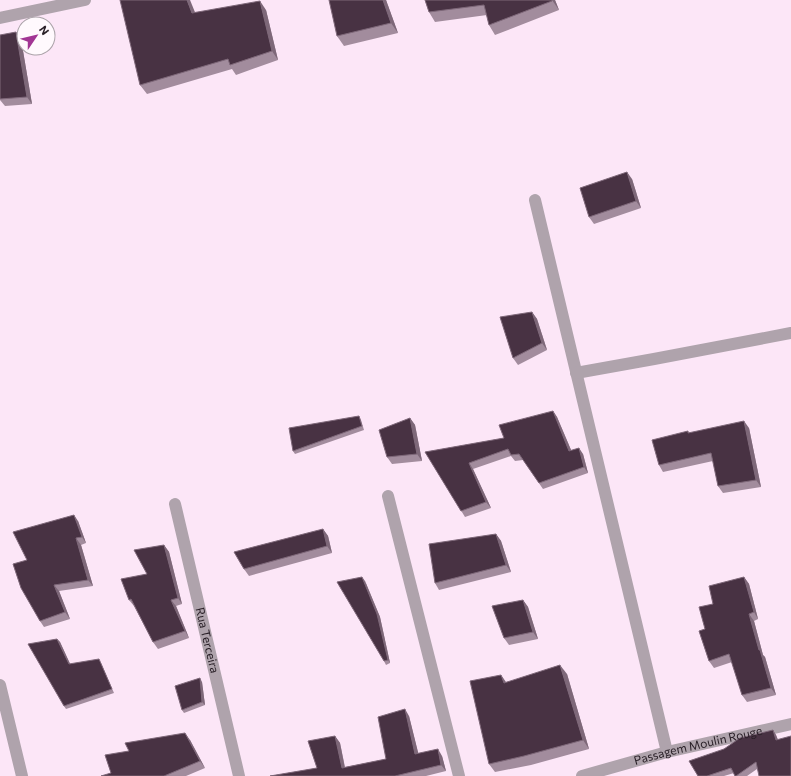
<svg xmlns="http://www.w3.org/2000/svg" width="791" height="776" viewBox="0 0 791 776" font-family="Commissioner,sans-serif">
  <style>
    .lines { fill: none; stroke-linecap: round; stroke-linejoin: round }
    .street { stroke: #afa3ac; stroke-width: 12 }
    .wall { fill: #a28c9d }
    .shaded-wall { fill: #7e6879 }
    .building { fill: #483243; stroke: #7e6879 }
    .labels { text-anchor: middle; stroke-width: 4; stroke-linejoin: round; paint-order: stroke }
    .street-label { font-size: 12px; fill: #2a2028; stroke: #fff9fd }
  </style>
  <rect width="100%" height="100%" fill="#fce6f7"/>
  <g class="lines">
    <g class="street">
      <path d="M 0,18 L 85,0"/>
      <path d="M 535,200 L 667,752"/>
      <path d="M 576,373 L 654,359 L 791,333"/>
      <path d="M 388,496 L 459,776"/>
      <path id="s1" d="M 175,504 L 239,776"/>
      <path d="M 0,685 L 22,776"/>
      <path id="s2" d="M 582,776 L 667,752 L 791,724"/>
    </g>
  </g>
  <g class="wall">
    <path d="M 386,0 L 398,33 L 344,46 L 337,36 Z"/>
    <path d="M 425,0 L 555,0 L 559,10 L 495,35 L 489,25 L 487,15 L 435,22 L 429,12 Z"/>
    <path d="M 266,10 L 278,60 L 236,75 L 232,69 L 147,94 L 140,85 L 195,12 Z"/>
    <path d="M 16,32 L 21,39 L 32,104 L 5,106 L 0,100 Z"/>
    <path d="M 632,179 L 641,208 L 594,224 L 589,217 Z"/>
    <path d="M 532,312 L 537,319 L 547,350 L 518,365 L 513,358 Z"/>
    <path d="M 553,411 L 557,417 L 571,450 L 583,454 L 588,473 L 543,489 L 523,460 L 515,461 L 511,456 L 473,469 L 491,508 L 465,517 L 425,452 L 504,438 Z"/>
    <path d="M 359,416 L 361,420 L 364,430 L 295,454 L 293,451 Z"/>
    <path d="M 410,418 L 415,425 L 422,461 L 392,464 L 387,457 Z"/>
    <path d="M 749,428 L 761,487 L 723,493 L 718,486 L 713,461 L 663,472 L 659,465 L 688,431 L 689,433 Z"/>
    <path d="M 78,521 L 86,543 L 81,545 L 93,586 L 59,591 L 70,619 L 44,627 L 40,621 L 27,560 Z"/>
    <path d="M 323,529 L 328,536 L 332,553 L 249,576 L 244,569 Z"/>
    <path d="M 496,534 L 501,541 L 511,572 L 439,590 L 435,583 Z"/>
    <path d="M 164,545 L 169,552 L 182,604 L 176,606 L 189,638 L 158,649 L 153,642 L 134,606 L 129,600 L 147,574 Z"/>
    <path d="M 744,577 L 749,584 L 758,619 L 754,621 L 763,655 L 765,657 L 776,695 L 747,702 L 742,695 L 732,662 L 714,668 L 709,661 L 705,629 Z"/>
    <path d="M 365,581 L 380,617 L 390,663 L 386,665 L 384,661 Z"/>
    <path d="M 523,600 L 528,607 L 538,639 L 509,645 L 504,638 Z"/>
    <path d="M 57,639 L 60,642 L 70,664 L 101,663 L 114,693 L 66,709 L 64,706 Z"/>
    <path d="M 567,674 L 589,749 L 531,765 L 495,772 L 489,764 L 501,675 L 506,682 Z"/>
    <path d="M 202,682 L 205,705 L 184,713 L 182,710 Z"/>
    <path d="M 409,716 L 418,753 L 442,756 L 446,771 L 426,776 L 270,776 L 317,768 L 335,736 L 340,743 L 345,767 L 386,759 Z"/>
    <path d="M 773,730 L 776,735 L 778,740 L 757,769 L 747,776 L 735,776 L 734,773 L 724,776 L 698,776 L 724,749 Z"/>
    <path d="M 190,740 L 205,768 L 186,776 L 101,776 L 111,773 Z"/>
  </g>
  <g class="shaded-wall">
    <path d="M 187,0 L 190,0 L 199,22 L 192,13 Z"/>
    <path d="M 383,0 L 386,0 L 398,33 L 391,23 Z"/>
    <path d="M 552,0 L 555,0 L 559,10 Z"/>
    <path d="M 260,1 L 266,10 L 278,60 L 272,51 Z"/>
    <path d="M 16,32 L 21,39 L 32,104 L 27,97 Z"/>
    <path d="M 627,172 L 632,179 L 641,208 L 636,201 Z"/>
    <path d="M 532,312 L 537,319 L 547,350 L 542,343 Z"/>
    <path d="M 553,411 L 557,417 L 574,457 L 569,451 Z"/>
    <path d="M 410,418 L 415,425 L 422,461 L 417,454 Z"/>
    <path d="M 744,421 L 749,428 L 761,487 L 756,480 Z"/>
    <path d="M 579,448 L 583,454 L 588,473 L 584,467 Z"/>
    <path d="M 469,463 L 473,469 L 491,508 L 486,502 Z"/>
    <path d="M 74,515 L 78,521 L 86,543 L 82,537 Z"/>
    <path d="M 323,529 L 328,536 L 332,553 L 327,546 Z"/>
    <path d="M 496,534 L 501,541 L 511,572 L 506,565 Z"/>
    <path d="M 76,538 L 81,545 L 93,586 L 88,580 Z"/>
    <path d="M 164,545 L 169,552 L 182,604 L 178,598 Z"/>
    <path d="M 362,577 L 365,581 L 380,617 L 390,663 L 388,660 Z"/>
    <path d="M 744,577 L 749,584 L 758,619 L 754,612 Z"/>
    <path d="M 54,585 L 59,591 L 70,619 L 65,612 Z"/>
    <path d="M 171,600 L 176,606 L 189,638 L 185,631 Z"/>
    <path d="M 523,600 L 528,607 L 538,639 L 533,632 Z"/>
    <path d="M 749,614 L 754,621 L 763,655 L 765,657 L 776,695 L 771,688 L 759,650 Z"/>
    <path d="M 57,639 L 60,642 L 72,668 L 69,664 Z"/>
    <path d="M 560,665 L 567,674 L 589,749 L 583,740 Z"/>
    <path d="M 501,675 L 507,684 L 504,683 Z"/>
    <path d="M 200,678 L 202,682 L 205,705 L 202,702 Z"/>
    <path d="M 405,709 L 409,716 L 420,760 L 415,754 Z"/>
    <path d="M 773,730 L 776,735 L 780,745 L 776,740 Z"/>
    <path d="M 185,733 L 190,740 L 205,768 L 200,761 Z"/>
    <path d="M 335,736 L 340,743 L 346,774 L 342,768 Z"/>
    <path d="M 438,749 L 442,756 L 446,771 L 441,765 Z"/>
  </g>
  <g class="building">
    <path d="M 120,0 L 187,0 L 192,13 L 260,1 L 272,51 L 230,65 L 228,59 L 140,85 Z"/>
    <path d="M 329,0 L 383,0 L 391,23 L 337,36 Z"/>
    <path d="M 425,0 L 552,0 L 552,1 L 489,25 L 484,5 L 429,12 Z"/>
    <path d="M 16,32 L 27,97 L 0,99 L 0,35 Z"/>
    <path d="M 627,172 L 636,201 L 589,217 L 580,188 Z"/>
    <path d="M 532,312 L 542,343 L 513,358 L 500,317 Z"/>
    <path d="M 553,411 L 569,451 L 579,448 L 584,467 L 539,483 L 519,454 L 511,455 L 508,449 L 469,463 L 486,502 L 461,511 L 425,452 L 504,438 L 499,425 Z"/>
    <path d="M 359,416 L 362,426 L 293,451 L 289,428 Z"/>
    <path d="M 410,418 L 417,454 L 387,457 L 379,430 Z"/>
    <path d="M 744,421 L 756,480 L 718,486 L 711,453 L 659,465 L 652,440 L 688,431 L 688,433 Z"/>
    <path d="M 74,515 L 82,537 L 76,538 L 88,580 L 54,585 L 65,612 L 40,621 L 21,588 L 13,564 L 27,560 L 13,532 Z"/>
    <path d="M 323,529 L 327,546 L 244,569 L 234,552 Z"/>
    <path d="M 496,534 L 506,565 L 435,583 L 429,544 Z"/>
    <path d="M 164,545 L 178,598 L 171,600 L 185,631 L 153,642 L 131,599 L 129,600 L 121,579 L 147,574 L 134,550 Z"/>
    <path d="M 362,577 L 377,614 L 388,660 L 384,661 L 337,582 Z"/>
    <path d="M 744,577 L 754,612 L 749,614 L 759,650 L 760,650 L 771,688 L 742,695 L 729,654 L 709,661 L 699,631 L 705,629 L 699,607 L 713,604 L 709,586 Z"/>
    <path d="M 523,600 L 533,632 L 504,638 L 492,606 Z"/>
    <path d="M 57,639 L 69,664 L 99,659 L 112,689 L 64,706 L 28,644 Z"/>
    <path d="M 560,665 L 583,740 L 524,756 L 489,764 L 470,681 L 501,675 L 504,683 Z"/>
    <path d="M 200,678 L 202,702 L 182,710 L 175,686 Z"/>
    <path d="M 405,709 L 415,754 L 438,749 L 441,765 L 395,776 L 270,776 L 317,768 L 308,741 L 335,736 L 342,768 L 386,759 L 378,717 Z"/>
    <path d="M 773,730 L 776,740 L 791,736 L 791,776 L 759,776 L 756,762 L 736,776 L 735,776 L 731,768 L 707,776 L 698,776 L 689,761 L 724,749 L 740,738 Z"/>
    <path d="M 185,733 L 200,761 L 164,776 L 101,776 L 111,773 L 105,755 L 129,751 L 125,743 Z"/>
  </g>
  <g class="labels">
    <g class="street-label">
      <text dy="4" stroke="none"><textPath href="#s1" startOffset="140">Rua Terceira</textPath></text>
      <text dy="4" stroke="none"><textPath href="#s2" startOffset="120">Passagem Moulin Rouge</textPath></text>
    </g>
  </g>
  <g transform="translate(36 36) rotate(55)"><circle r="19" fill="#fff9fd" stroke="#aaa2a8"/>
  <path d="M0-3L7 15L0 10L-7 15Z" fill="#a23594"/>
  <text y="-6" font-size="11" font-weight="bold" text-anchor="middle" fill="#2a2028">N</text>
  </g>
</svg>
